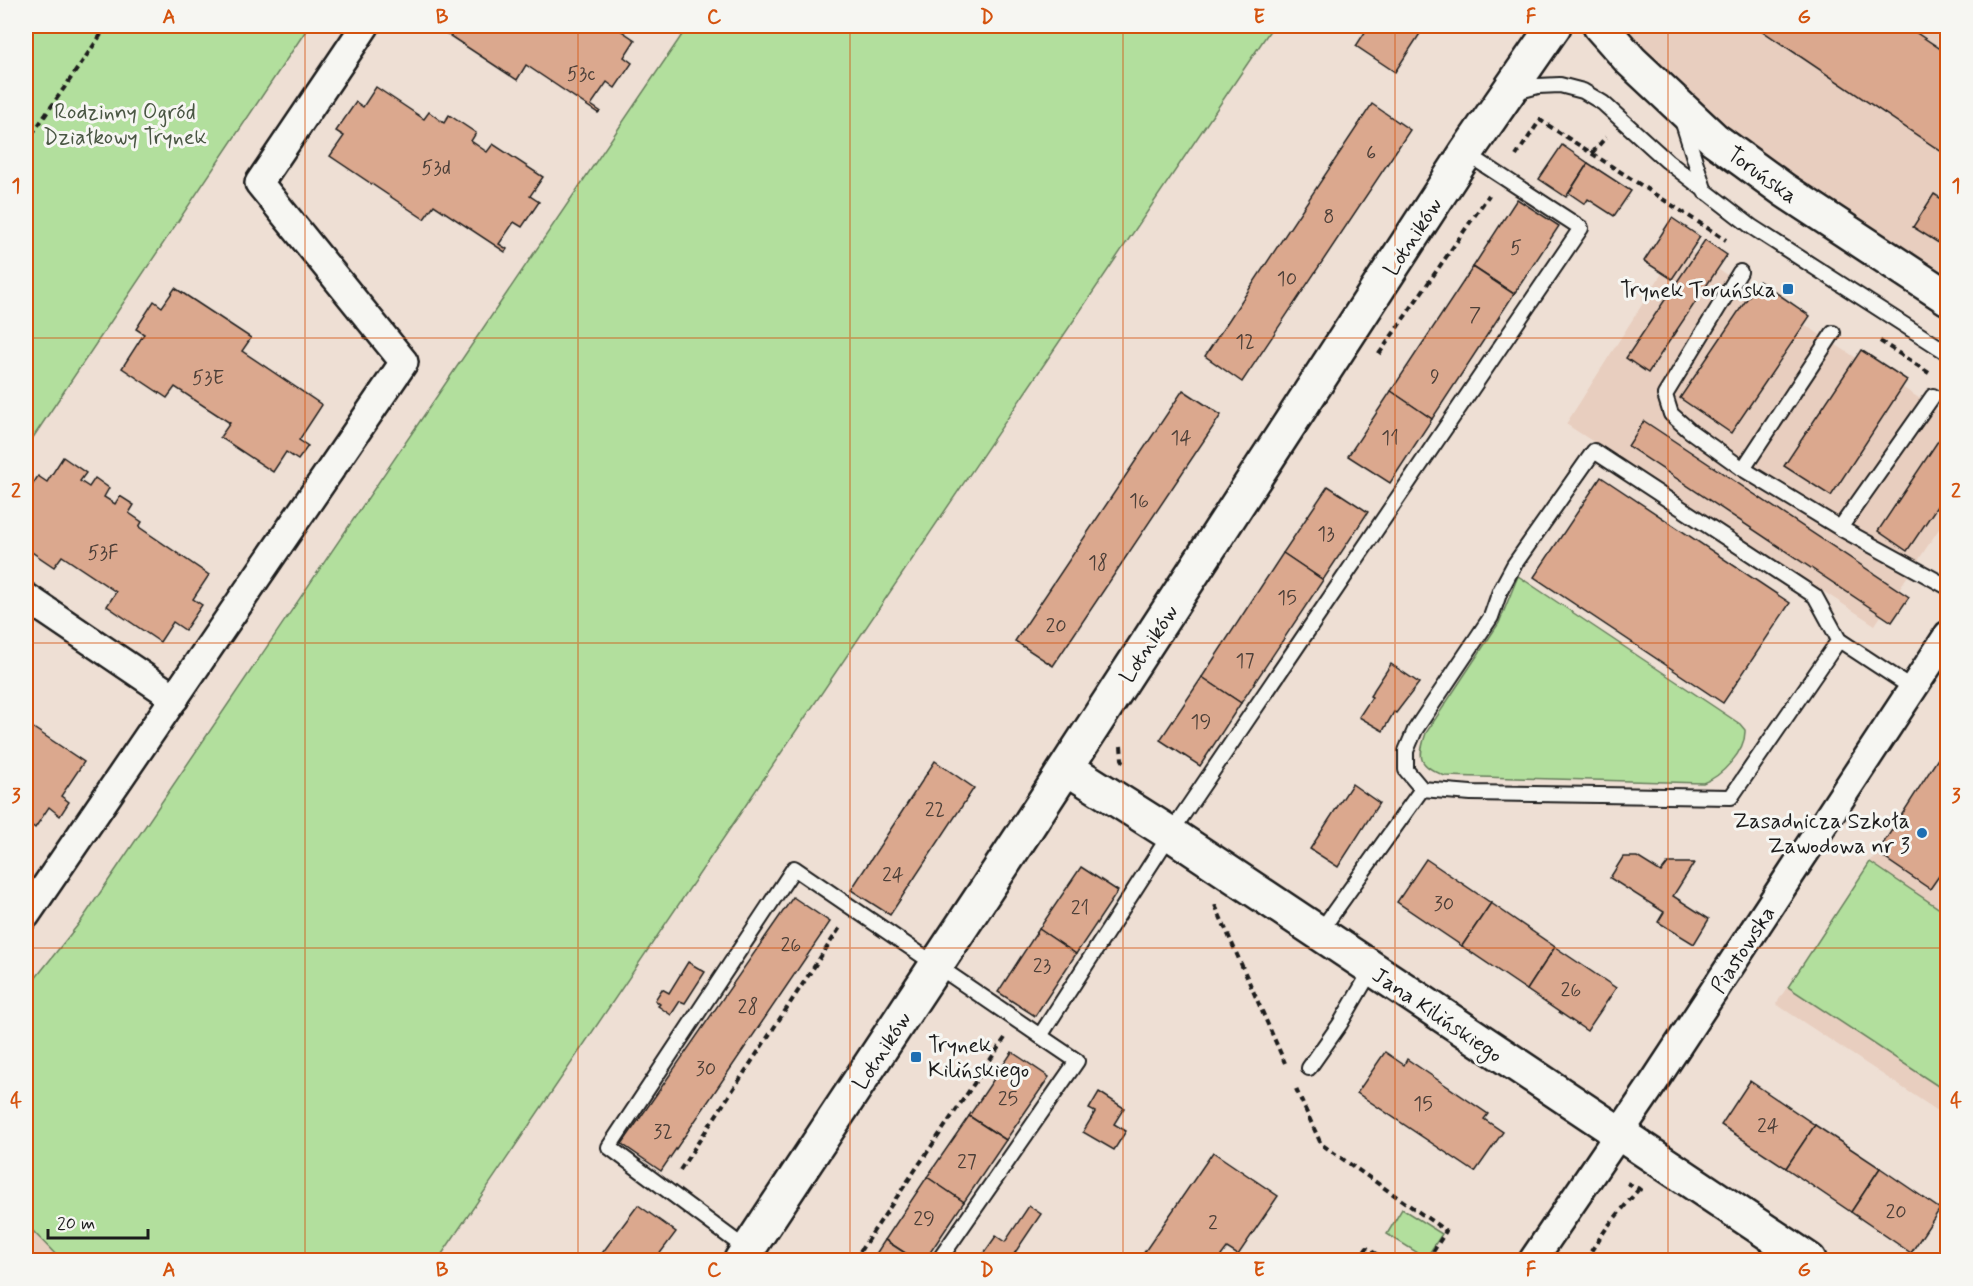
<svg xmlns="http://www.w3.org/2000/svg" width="1973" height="1286" viewBox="0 0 1973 1286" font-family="Mynerve,sans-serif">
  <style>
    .built { fill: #e8cebf }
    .green { fill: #b2df9d; stroke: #677e5c; stroke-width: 1.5 }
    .building { fill: #dba88e; stroke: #1c1c1c; stroke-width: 1.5 }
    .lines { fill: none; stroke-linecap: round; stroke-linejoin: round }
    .service-casing { stroke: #1c1c1c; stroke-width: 18 }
    .minor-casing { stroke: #1c1c1c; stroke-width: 32 }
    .tertiary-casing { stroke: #1c1c1c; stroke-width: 38 }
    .path { stroke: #1c1c1c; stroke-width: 4; stroke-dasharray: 6 4.5; stroke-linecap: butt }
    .service { stroke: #f6f6f2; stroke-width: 14 }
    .minor { stroke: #f6f6f2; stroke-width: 27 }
    .tertiary { stroke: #f6f6f2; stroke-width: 33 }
    .grid { fill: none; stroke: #d4530e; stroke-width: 1.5; stroke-opacity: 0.55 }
    .poi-dot { fill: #1f6fb2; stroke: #f6f6f2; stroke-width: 2 }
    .labels { text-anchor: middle; stroke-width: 6; stroke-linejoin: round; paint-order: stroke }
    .number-label { font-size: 20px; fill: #4c3f38 }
    .park-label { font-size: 22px; fill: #495643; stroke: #f6f6f2 }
    .street-label { font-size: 22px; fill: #1c1c1c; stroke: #f6f6f2 }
    .poi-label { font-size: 22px; fill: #1c1c1c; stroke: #f6f6f2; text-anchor: end }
    .neatline { fill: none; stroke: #d4530e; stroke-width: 2 }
    .grid-label { font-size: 20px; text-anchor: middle; font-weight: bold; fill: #d4530e }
  </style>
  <rect width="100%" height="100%" fill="#eedfd4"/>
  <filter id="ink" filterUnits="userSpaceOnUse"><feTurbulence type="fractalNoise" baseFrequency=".0167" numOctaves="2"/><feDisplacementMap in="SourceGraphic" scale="12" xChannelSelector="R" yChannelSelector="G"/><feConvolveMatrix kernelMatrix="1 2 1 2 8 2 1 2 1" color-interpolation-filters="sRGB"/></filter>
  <g filter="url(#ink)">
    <g class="built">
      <path d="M 1600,26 L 1947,26 L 1947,298 L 1784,190 Z"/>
      <path d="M 1680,245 L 1947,416 L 1947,517 L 1875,625 L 1566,424 Z"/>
      <path d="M 1947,746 L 1947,1117 L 1776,1004 Z"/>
      <path d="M 28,1226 L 61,1260 L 26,1260 L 26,1229 Z"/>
    </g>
    <g class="green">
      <path d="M 26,26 L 309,26 L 26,448 Z"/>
      <path d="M 688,26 L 1273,26 L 438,1260 L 61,1260 L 28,1226 L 26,1229 L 26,990 L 81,921 Z"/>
      <path d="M 1518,576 L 1740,724 L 1745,730 C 1746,751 1721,777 1703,783 L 1445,776 C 1419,765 1417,760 1426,733 L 1499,623 Z"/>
      <path d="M 1870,862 L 1947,914 L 1947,1092 L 1788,987 Z"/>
      <path d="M 1402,1209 L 1442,1234 L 1426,1258 L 1387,1234 Z"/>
    </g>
    <g class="building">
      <path d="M 435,26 L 614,26 L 635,40 L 624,57 L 632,63 L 615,88 L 607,82 L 591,105 L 600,111 L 598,113 L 526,65 L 517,80 Z"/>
      <path d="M 1369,26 L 1425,26 L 1395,72 L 1356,46 Z"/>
      <path d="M 1755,26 L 1906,26 L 1948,54 L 1948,156 Z"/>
      <path d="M 376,87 L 424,119 L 429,112 L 444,123 L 449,115 L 476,133 L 471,141 L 487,152 L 493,144 L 543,177 L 530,196 L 539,202 L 522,227 L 514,222 L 499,244 L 507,249 L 505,252 L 434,205 L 424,219 L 330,156 L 344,136 L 336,131 L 356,102 L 363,107 Z"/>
      <path d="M 1372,104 L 1410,130 L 1242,382 L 1205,356 Z"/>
      <path d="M 1562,145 L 1588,163 L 1566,197 L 1539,179 Z"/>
      <path d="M 1588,163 L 1631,191 L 1614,216 L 1588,199 L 1585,204 L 1569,193 Z"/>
      <path d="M 1934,194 L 1948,203 L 1948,249 L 1913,227 Z"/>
      <path d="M 1517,199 L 1559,226 L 1514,294 L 1473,267 Z"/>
      <path d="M 1672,218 L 1700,237 L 1672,279 L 1644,261 Z"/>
      <path d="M 1705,240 L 1727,255 L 1648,373 L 1626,358 Z"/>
      <path d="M 1473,267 L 1514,294 L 1432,419 L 1391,391 Z"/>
      <path d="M 1759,281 L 1810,316 L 1731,433 L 1680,398 Z"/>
      <path d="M 175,288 L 251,338 L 242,351 L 322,405 L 299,440 L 308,446 L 298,460 L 286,452 L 273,472 L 220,437 L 230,423 L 175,387 L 167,398 L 122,368 L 144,334 L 136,329 L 154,301 L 162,307 Z"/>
      <path d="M 1861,350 L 1907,380 L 1831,496 L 1784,466 Z"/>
      <path d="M 1183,390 L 1221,415 L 1053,666 L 1015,641 Z"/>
      <path d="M 1391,391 L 1432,419 L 1390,483 L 1348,456 Z"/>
      <path d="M 1644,421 L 1909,597 L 1892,622 L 1628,446 Z"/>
      <path d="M 1948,426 L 1948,490 L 1907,551 L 1878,531 Z"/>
      <path d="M 63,457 L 86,473 L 80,481 L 89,487 L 95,478 L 109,488 L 104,497 L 115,504 L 120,496 L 134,505 L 129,513 L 142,522 L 139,527 L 209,575 L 193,599 L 202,605 L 185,630 L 173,622 L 160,642 L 107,606 L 116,592 L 62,556 L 54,567 L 26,548 L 26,495 L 38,476 L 47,482 Z"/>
      <path d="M 1601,477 L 1790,603 L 1723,703 L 1534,577 Z"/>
      <path d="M 1328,486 L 1368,512 L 1323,580 L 1283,553 Z"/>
      <path d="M 1283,553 L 1323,580 L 1241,703 L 1202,677 Z"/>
      <path d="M 1391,664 L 1419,683 L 1396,713 L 1394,712 L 1383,731 L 1359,717 L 1372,697 L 1370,696 Z"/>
      <path d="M 1202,677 L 1241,703 L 1200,766 L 1160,740 Z"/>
      <path d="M 26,723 L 84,762 L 61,796 L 69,802 L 60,816 L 49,807 L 35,828 L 26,821 Z"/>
      <path d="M 1948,743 L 1948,863 L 1930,889 L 1877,853 Z"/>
      <path d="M 935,761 L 974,788 L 890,915 L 851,890 Z"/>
      <path d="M 1352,784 L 1379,803 L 1338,867 L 1310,849 Z"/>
      <path d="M 1623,857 L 1637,857 L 1661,872 L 1668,863 L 1694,863 L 1673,896 L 1709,919 L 1694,944 L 1658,922 L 1664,912 L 1610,878 Z"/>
      <path d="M 1426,859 L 1491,903 L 1462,946 L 1397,902 Z"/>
      <path d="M 1081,867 L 1118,891 L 1076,954 L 1039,929 Z"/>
      <path d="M 793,897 L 830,922 L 661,1171 L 622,1144 Z"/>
      <path d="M 1491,903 L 1555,947 L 1527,990 L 1462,946 Z"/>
      <path d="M 1039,929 L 1076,954 L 1035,1016 L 998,992 Z"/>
      <path d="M 1555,947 L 1616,988 L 1587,1031 L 1527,990 Z"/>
      <path d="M 688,962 L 705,972 L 685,1003 L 680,1001 L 671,1015 L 658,1006 L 660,1004 L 655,1000 L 662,989 L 669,993 Z"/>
      <path d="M 1012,1052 L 1049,1077 L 1006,1140 L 969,1116 Z"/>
      <path d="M 1385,1052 L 1404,1065 L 1407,1059 L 1488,1114 L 1484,1119 L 1503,1132 L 1475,1172 L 1357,1093 Z"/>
      <path d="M 1750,1081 L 1815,1125 L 1786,1168 L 1721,1125 Z"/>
      <path d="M 1099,1092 L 1124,1108 L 1114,1124 L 1126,1131 L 1114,1150 L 1083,1132 L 1095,1112 L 1089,1109 Z"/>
      <path d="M 969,1116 L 1006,1140 L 964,1202 L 927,1177 Z"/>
      <path d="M 1815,1125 L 1880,1168 L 1851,1212 L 1786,1168 Z"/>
      <path d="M 1213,1152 L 1278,1196 L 1238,1255 L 1227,1248 L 1218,1260 L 1139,1260 Z"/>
      <path d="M 1880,1168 L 1940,1209 L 1911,1253 L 1851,1212 Z"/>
      <path d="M 927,1177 L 964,1202 L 925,1260 L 916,1260 L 885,1240 Z"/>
      <path d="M 638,1205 L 676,1232 L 655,1260 L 597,1260 Z"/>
      <path d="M 1029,1206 L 1041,1214 L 1010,1260 L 979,1260 L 996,1236 L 1005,1242 Z"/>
      <path d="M 885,1240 L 916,1260 L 872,1260 Z"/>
    </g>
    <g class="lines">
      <defs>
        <g id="service">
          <path d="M 1516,92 L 1538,86 L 1560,85 L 1583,91 L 1603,103 L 1667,161 L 1752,227 L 1948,353"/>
          <path d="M 1682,120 L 1705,192"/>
          <path d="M 1740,272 L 1665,395 L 1671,414 L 1690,431 L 1743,469 L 1840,528 L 1948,587"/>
          <path d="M 1743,469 L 1833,333"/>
          <path d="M 1840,528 L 1933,396"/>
          <path d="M 1422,789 L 1406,770 L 1406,751 L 1415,730 L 1491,617 L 1500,591 L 1514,565 L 1594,451 L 1815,596 L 1839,640 L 1912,688"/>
          <path d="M 1319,933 L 1422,789 L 1471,793 L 1731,797 L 1839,640"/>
          <path d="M 1309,1068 L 1340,1024 L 1372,969"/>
          <path d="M 761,1260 L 609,1147 L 794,868 L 1040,1036 L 1182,816 L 1581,228 L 1466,153"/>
          <path d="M 939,1260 L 1077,1061 L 1040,1036"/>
        </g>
        <g id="minor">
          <path d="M 26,597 L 175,698"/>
          <path d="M 26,915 L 404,362 L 259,183 L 365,26"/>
          <path d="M 1533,1260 L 1648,1091 L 1948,635"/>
        </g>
        <g id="tertiary">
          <path d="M 1600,26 L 1631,61 L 1714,139 L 1784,190 L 1948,298"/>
          <path d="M 1067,768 L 1171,834 L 1809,1260"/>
          <path d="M 741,1260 L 1025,831 L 1466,153 L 1554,26"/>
        </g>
      </defs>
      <use href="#service" class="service-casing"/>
      <use href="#minor" class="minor-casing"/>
      <use href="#tertiary" class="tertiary-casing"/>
      <g class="path">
        <path d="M 26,143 L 107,26"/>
        <path d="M 1592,153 L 1606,137"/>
        <path d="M 1516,156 L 1540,120 L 1726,240"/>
        <path d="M 1880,341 L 1929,373"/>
        <path d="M 1379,354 L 1489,195"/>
        <path d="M 1121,746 L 1122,759 L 1125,764"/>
        <path d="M 1215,905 L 1285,1063"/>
        <path d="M 1296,1089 L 1321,1144 L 1446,1231 L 1428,1260"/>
        <path d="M 680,1170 L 841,926"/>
        <path d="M 1627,1183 L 1644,1191"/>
        <path d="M 854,1260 L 1005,1038"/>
        <path d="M 1358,1260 L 1367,1248 L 1385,1260"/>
        <path d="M 1585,1260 L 1608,1226 L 1638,1190"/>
      </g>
      <use href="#service" class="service"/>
      <use href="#minor" class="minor"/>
      <use href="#tertiary" class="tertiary"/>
    </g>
  </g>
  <path class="grid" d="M 305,26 L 305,1260M 578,26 L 578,1260M 850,26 L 850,1260M 1123,26 L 1123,1260M 1395,26 L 1395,1260M 1668,26 L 1668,1260M 26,338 L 1948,338M 26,643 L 1948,643M 26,948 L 1948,948"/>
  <g class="poi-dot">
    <rect x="1782" y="283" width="12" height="12" rx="3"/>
    <circle cx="1922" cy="833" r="6"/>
    <rect x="910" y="1051" width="12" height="12" rx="3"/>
  </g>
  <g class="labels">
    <g class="number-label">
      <text x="581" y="80">53c</text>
      <text x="1371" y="159">6</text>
      <text x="436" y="174">53d</text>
      <text x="1329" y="223">8</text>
      <text x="1516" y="254">5</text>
      <text x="1287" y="285">10</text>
      <text x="1475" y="321">7</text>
      <text x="1245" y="348">12</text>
      <text x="1435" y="383">9</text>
      <text x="208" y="384">53E</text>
      <text x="1181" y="444">14</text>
      <text x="1390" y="444">11</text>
      <text x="1139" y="507">16</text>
      <text x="1326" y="540">13</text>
      <text x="103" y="559">53F</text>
      <text x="1098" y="569">18</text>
      <text x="1287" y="604">15</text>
      <text x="1056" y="632">20</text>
      <text x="1245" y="667">17</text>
      <text x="1201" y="728">19</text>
      <text x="935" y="816">22</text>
      <text x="893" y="881">24</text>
      <text x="1444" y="910">30</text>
      <text x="1080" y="914">21</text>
      <text x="791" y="951">26</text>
      <text x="1042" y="972">23</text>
      <text x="1571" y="996">26</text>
      <text x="748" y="1013">28</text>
      <text x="706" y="1075">30</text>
      <text x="1008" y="1105">25</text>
      <text x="1423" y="1110">15</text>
      <text x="1768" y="1132">24</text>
      <text x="663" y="1138">32</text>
      <text x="967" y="1168">27</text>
      <text x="1896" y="1218">20</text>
      <text x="924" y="1225">29</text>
      <text x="1213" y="1229">2</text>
    </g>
    <g class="park-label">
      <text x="125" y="119">Rodzinny Ogród<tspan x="125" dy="25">Działkowy Trynek</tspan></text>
    </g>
    <g class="street-label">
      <text transform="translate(1763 174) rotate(36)" y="8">Toruńska</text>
      <text transform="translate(1412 236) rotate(-57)" y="8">Lotników</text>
      <text transform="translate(1148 643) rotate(-57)" y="8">Lotników</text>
      <text transform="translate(1742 949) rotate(-57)" y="8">Piastowska</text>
      <text transform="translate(1438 1014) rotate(34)" y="8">Jana Kilińskiego</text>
      <text transform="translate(881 1050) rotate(-57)" y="8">Lotników</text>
    </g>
    <g class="poi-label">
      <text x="1776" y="297">Trynek Toruńska</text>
      <text x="1910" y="828">Zasadnicza Szkoła<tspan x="1910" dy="25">Zawodowa nr 3</tspan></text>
      <text x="928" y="1052" text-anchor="start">Trynek<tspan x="928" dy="25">Kilińskiego</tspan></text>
    </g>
  </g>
  <rect width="1973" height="1286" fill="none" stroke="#f6f6f2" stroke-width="66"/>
  <path d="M48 1229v9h100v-9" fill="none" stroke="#1c1c1c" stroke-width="3"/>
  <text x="57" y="1229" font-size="18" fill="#1c1c1c" stroke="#f6f6f2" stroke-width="4.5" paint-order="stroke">20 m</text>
  <rect x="33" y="33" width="1907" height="1220" class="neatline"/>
  <g class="grid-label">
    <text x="169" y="23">A</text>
    <text x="442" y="23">B</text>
    <text x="714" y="23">C</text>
    <text x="987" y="23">D</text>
    <text x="1259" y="23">E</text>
    <text x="1531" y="23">F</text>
    <text x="1804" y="23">G</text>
    <text x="16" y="192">1</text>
    <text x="1956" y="192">1</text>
    <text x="16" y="497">2</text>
    <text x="1956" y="497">2</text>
    <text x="16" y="802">3</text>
    <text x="1956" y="802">3</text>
    <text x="16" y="1107">4</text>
    <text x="1956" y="1107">4</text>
    <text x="169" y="1276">A</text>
    <text x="442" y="1276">B</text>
    <text x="714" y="1276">C</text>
    <text x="987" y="1276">D</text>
    <text x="1259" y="1276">E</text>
    <text x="1531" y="1276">F</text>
    <text x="1804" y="1276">G</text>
  </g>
</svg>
